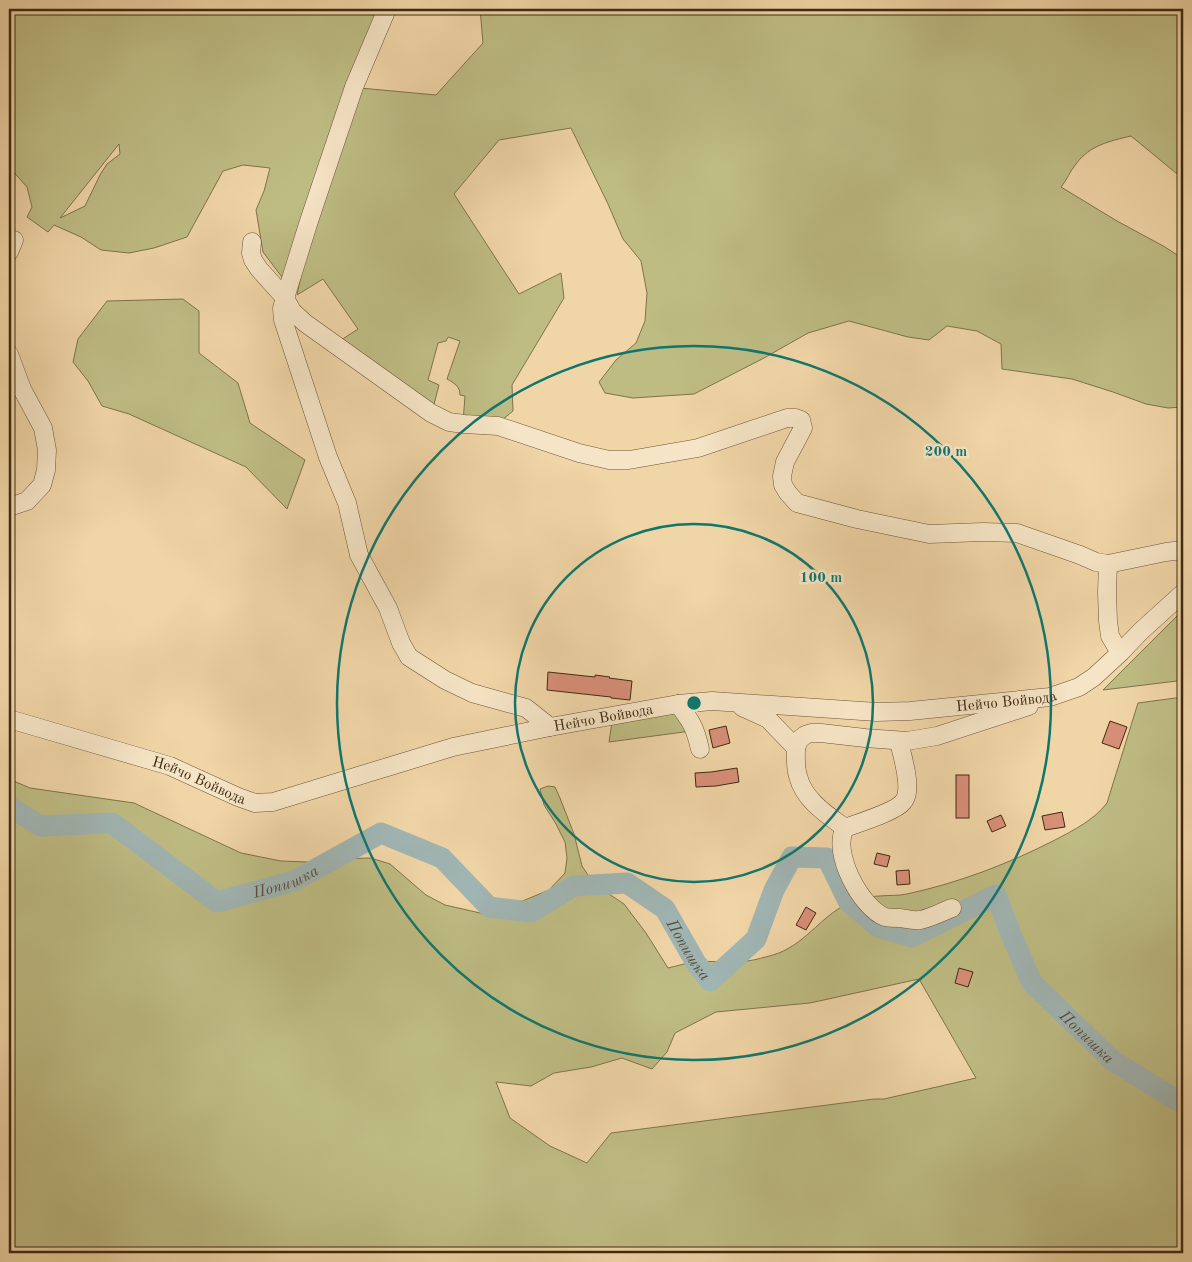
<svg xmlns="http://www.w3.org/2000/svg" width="1192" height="1262" viewBox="0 0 1192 1262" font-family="'Old Standard TT',serif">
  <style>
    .green { fill: #bebc83; stroke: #7f734b; fill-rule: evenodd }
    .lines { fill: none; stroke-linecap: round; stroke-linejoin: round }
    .river { stroke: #a0b5b3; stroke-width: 21 }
    .building { fill: #d88f78; stroke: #402a13 }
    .minor-casing { stroke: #6c5538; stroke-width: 19 }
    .minor { stroke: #f5e4c5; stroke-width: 18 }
    .ring { fill: none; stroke: #0f766e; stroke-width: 2.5 }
    .labels { text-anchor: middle; stroke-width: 5; stroke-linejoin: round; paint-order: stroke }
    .street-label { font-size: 15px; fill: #402a13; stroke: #f5e4c5 }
    .water-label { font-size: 16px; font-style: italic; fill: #584d3b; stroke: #f5e4c5 }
    .centre { fill: #0f766e; stroke: #f5e4c5; stroke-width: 2.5 }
    .ring-label { font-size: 15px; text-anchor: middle; font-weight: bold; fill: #0f766e; stroke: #f5e4c5; stroke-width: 5; stroke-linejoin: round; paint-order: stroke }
  </style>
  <rect width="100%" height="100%" fill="#f0d5a6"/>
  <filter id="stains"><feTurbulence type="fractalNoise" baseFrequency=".004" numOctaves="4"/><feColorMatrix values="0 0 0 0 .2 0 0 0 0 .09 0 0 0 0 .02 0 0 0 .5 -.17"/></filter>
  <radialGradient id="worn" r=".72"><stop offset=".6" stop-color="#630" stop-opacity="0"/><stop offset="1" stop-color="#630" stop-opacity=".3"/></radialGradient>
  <g class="green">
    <path d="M 9,9 L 378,9 L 285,281 L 263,252 L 256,210 L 264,191 L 270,168 L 243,165 L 223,171 L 187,237 L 154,248 L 129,253 L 101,250 L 81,237 L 54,225 L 48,232 L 27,217 L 32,207 L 27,187 L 9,167 ZM 119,144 L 120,154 L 107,164 L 100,175 L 85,206 L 60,218 Z"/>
    <path d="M 480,9 L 1183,9 L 1183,176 L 1176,173 L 1131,136 C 1110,141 1090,145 1076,164 C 1070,171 1067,180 1061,187 L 1117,221 L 1165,247 L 1183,259 L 1183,407 L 1168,408 L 1146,404 L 1113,392 L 1072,379 L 1002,369 L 1001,344 L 977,331 L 947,326 L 929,340 L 908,337 L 849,321 L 808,333 L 764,358 L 694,394 L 633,398 L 605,393 L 599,382 L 616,360 L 636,343 L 645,321 L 647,293 L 641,261 L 623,239 L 608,204 L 571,128 L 499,140 L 454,194 L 519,294 L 561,273 L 564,298 L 512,385 L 513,411 L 497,424 L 463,422 L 465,396 L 460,395 C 460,386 454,383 447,379 L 460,341 L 448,337 L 446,341 L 438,343 L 428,380 L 439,385 L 432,412 L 338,342 L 358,329 L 323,279 L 297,295 L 307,248 L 360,88 L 436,95 L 483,43 Z"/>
    <path d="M 183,299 L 199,311 L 199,353 L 238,383 L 250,423 L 305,460 L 287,509 L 246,467 L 129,414 L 102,406 L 88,381 L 73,362 L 78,339 L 107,301 Z"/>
    <path d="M 1183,610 L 1183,678 L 1177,681 L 1103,690 Z"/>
    <path d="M 1183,697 L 1183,1253 L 9,1253 L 9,779 L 30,788 L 134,803 L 241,853 L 281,861 L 307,862 L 332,859 L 371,858 L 390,864 L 426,895 L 445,905 L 489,915 L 549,890 L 565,873 L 567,858 L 565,842 L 556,824 L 544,805 L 540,789 L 548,786 L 555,787 L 560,798 L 574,834 L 582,866 L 594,884 L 624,904 L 646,933 L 668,968 C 677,966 686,963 694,962 C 712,960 730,964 747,961 C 756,960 765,957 773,955 C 804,946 820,917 847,904 C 857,900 869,896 880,896 C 889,895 898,896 907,894 C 958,883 1008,864 1055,840 C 1074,830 1094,820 1107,803 L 1138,703 ZM 919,979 L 976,1078 L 884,1099 L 874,1099 L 611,1133 L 587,1163 L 550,1146 L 510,1118 L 496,1082 L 531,1086 L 554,1073 L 591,1067 L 622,1058 L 652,1069 L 667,1052 L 675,1033 L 716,1012 L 810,1003 Z"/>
    <path d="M 676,710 L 691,731 L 609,742 L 612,722 Z"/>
  </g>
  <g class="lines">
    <path class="river" id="s1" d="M 9,806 L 40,826 L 112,823 L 217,902 L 294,881 L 381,833 L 442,858 L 489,907 L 531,912 L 574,886 L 627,883 L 665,909 L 696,963 L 710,981 L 756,939 L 774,890 L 792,857 L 827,858 L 848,901 L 878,927 L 911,937 L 996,895 L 1010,932 L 1032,983 L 1113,1061 L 1183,1104"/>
  </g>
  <g class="building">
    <path d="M 548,672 L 595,677 L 595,675 L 610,677 L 609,678 L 632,681 L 630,700 L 611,698 L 611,697 L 547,690 Z"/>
    <path d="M 1110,721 L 1127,727 L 1119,749 L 1102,743 Z"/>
    <path d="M 726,726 L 730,743 L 713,748 L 709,730 Z"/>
    <path d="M 737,768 L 739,782 L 716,786 L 696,787 L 695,773 L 711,772 Z"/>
    <rect x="956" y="775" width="13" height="43"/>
    <path d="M 1062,812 L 1065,827 L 1045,830 L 1042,816 Z"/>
    <path d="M 1001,815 L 1006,826 L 992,832 L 987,821 Z"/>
    <path d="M 877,853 L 890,856 L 887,867 L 874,864 Z"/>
    <path d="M 909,870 L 910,884 L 897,885 L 896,871 Z"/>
    <path d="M 806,907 L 816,913 L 806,930 L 796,925 Z"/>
    <path d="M 959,968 L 973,972 L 968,987 L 955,983 Z"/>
  </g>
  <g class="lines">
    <defs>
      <g id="minor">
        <path d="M 387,9 L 354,87 L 309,221 L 285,298 L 282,308 L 283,320 L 328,457 L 347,503 L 359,555 L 388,608 L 401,643 L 409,657 L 445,680 L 472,693 L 526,708 L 550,727"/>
        <path d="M 252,242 L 251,253 L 253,260 L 259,269 L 285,298 L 292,311 L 305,323 L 431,413 L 449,422 L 464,424 L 498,426 L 579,453 L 609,460 L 629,460 L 698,448 L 787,418 L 796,418 L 801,420 L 803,428 L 785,462 L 782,476 L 783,485 L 788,493 L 797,503 L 857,519 L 929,534 L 983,532 L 1017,533 L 1080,555 L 1096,562 L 1108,564 L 1166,552 L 1183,550"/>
        <path d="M 9,252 L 14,240"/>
        <path d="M 9,354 L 22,389 L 43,428 L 47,450 L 46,470 L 42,485 L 27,501 L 9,507"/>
        <path d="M 1108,564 L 1107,592 L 1108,621 L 1110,636 L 1120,653"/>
        <path d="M 678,704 C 691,721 695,727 700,749"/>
        <path d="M 742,707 L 768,719 L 796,748 C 796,758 795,767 798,776 C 804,800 826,814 845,828"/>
        <path id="s2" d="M 9,719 L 170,766 L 238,797 L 255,803 L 273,802 L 453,747 L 550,727 L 678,704 L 712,701 L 877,712 L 910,711 L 1050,697 L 1079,687 L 1094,677 L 1120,653 L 1141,631 L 1183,593"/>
        <path d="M 899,741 C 902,756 909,776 907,792 C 907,795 905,800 903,802 C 895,812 858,823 845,828 C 831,852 861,908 885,917 C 890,918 896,918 900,918 C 907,919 914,921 920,920 C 928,919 944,911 952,908"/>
        <path d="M 796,748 L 799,740 L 805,735 L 811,733 L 821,733 L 865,738 L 907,741 L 937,736 L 1029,706"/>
      </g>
    </defs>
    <use href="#minor" class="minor-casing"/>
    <use href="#minor" class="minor"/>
  </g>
  <g class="ring">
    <circle cx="694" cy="703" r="179"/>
    <circle cx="694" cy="703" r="357"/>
  </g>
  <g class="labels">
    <g class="street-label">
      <text dy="5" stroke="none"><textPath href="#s2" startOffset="1025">Нейчо Войвода</textPath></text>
      <text dy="5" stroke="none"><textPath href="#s2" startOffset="620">Нейчо Войвода</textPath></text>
      <text dy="5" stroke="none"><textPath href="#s2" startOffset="200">Нейчо Войвода</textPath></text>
    </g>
    <g class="water-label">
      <text dy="6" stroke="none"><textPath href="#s1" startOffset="312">Попишка</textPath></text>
      <text dy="6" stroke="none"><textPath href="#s1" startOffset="792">Попишка</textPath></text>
      <text dy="6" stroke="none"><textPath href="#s1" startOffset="1406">Попишка</textPath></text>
    </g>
  </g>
  <circle cx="694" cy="703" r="8" class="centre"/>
  <g class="ring-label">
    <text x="946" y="456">200 m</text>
    <text x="821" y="582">100 m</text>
  </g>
  <rect width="1192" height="1262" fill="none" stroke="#f0d5a6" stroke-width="30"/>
  <rect x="10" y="10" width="1172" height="1242" fill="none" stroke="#402a13" stroke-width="2.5"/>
  <rect x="15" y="15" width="1162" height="1232" fill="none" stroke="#402a13"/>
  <rect width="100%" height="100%" filter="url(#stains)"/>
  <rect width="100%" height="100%" fill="url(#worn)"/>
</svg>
